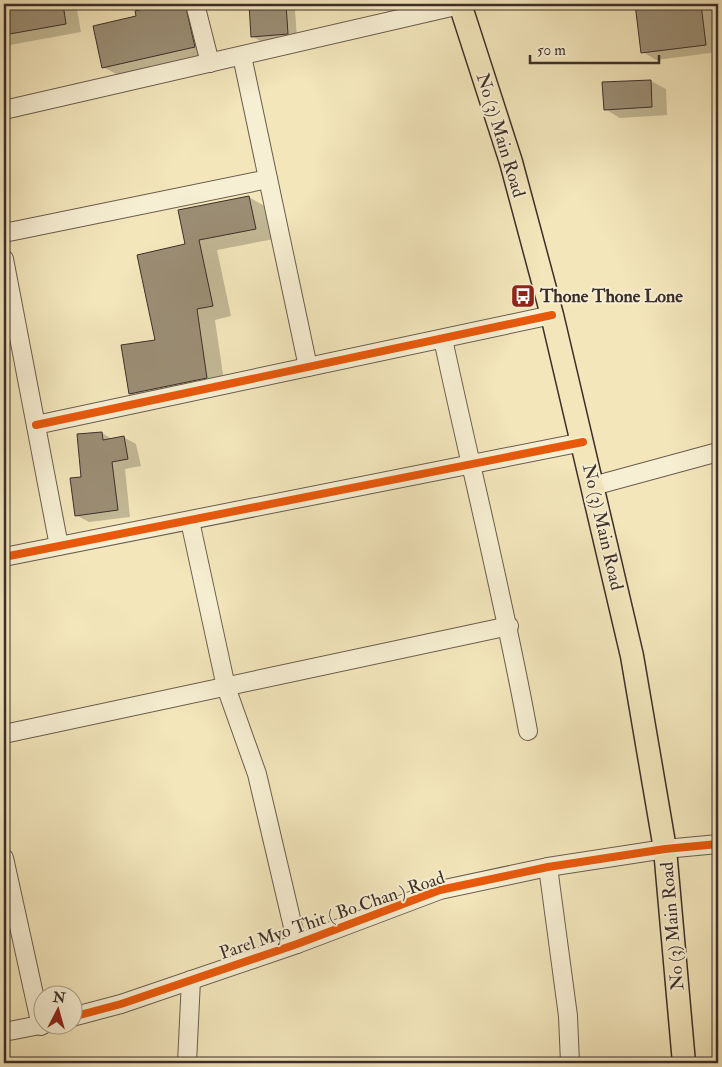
<svg xmlns="http://www.w3.org/2000/svg" width="722" height="1067" viewBox="0 0 722 1067" font-family="'IM FELL Double Pica',serif">
  <style>
    .shadow { fill: #0003 }
    .building { fill: #9b8e75; stroke: #3c2f2a }
    .lines { fill: none; stroke-linecap: round; stroke-linejoin: round }
    .minor-casing { stroke: #6a5d4e; stroke-width: 20 }
    .major-casing { stroke: #3c2f2a; stroke-width: 25 }
    .minor { stroke: #f7efd3; stroke-width: 18 }
    .major { stroke: #f3e6bb; stroke-width: 22 }
    .cycleway-casing { stroke: #f7efd3; stroke-width: 11 }
    .cycleway { stroke: #e8590c; stroke-width: 8 }
    .labels { text-anchor: middle; stroke-width: 4; stroke-linejoin: round; paint-order: stroke }
    .street-label { font-size: 18px; fill: #3c2f2a; stroke: #f7efd3 }
    .poi-label { font-size: 18px; font-weight: bold; fill: #3c2f2a; stroke: #f7efd3; text-anchor: start }
  </style>
  <rect width="100%" height="100%" fill="#f3e6bb"/>
  <filter id="stains"><feTurbulence type="fractalNoise" baseFrequency=".004" numOctaves="4"/><feColorMatrix values="0 0 0 0 .2 0 0 0 0 .09 0 0 0 0 .02 0 0 0 .5 -.17"/></filter>
  <radialGradient id="worn" r=".72"><stop offset=".6" stop-color="#630" stop-opacity="0"/><stop offset="1" stop-color="#630" stop-opacity=".3"/></radialGradient>
  <g class="shadow">
    <path d="M 4,4 L 76,4 L 81,32 L 4,46 Z"/>
    <path d="M 168,4 L 192,4 L 209,55 L 118,75 L 103,67 L 138,17 L 136,12 Z"/>
    <path d="M 285,4 L 295,10 L 297,39 L 262,42 L 252,36 Z"/>
    <path d="M 637,4 L 712,4 L 715,22 L 718,21 L 718,52 L 656,60 L 643,52 Z"/>
    <path d="M 651,81 L 666,89 L 667,115 L 620,118 L 605,109 Z"/>
    <path d="M 249,197 L 268,208 L 274,239 L 217,250 L 231,316 L 215,320 L 225,388 L 148,404 L 130,394 L 157,341 L 187,245 Z"/>
    <path d="M 102,433 L 112,439 L 123,437 L 136,444 L 141,466 L 125,469 L 130,517 L 89,522 L 76,515 Z"/>
  </g>
  <g class="building">
    <path d="M 4,4 L 63,4 L 66,24 L 4,35 Z"/>
    <path d="M 163,4 L 185,4 L 195,47 L 102,68 L 93,26 L 136,16 L 135,11 Z"/>
    <path d="M 249,4 L 286,4 L 288,34 L 251,37 Z"/>
    <path d="M 635,4 L 701,4 L 706,45 L 641,53 Z"/>
    <path d="M 651,80 L 652,107 L 604,110 L 602,82 Z"/>
    <path d="M 249,196 L 256,229 L 199,240 L 213,306 L 197,309 L 207,378 L 129,394 L 121,345 L 155,340 L 137,255 L 185,244 L 178,210 Z"/>
    <path d="M 102,432 L 103,440 L 124,436 L 128,459 L 112,462 L 118,510 L 75,516 L 70,478 L 81,477 L 77,434 Z"/>
  </g>
  <g class="lines">
    <defs>
      <g id="minor">
        <path d="M 195,4 L 210,63"/>
        <path d="M 242,56 L 308,367"/>
        <path d="M 4,110 L 460,5"/>
        <path d="M 4,233 L 268,179"/>
        <path d="M 4,259 L 59,546"/>
        <path d="M 443,339 C 471,470 504,599 528,731"/>
        <path d="M 36,425 L 552,315"/>
        <path d="M 593,486 L 718,452"/>
        <path d="M 190,521 L 226,687 L 257,774 L 297,944"/>
        <path d="M 4,557 L 583,442"/>
        <path d="M 4,734 L 509,626"/>
        <path d="M 4,858 L 41,1026"/>
        <path d="M 548,867 L 568,1016 L 570,1063"/>
        <path d="M 72,1017 L 121,1004 L 297,944 L 440,890 L 548,867 L 665,849 L 718,844"/>
        <path d="M 4,1032 L 45,1024"/>
        <path d="M 187,1063 L 191,980"/>
      </g>
      <path id="major" d="M 460,4 L 511,162 L 552,315 L 632,656 L 665,849 L 684,1063"/>
    </defs>
    <use href="#minor" class="minor-casing"/>
    <use href="#major" class="major-casing"/>
    <use href="#minor" class="minor"/>
    <use href="#major" class="major"/>
    <defs>
      <g id="cycleway">
        <path d="M 36,425 L 552,315"/>
        <path d="M 4,557 L 583,442"/>
        <path d="M 72,1017 L 121,1004 L 297,944 L 440,890 L 548,867 L 665,849 L 718,844"/>
      </g>
    </defs>
    <use href="#cycleway" class="cycleway-casing"/>
    <use href="#cycleway" class="cycleway"/>
  </g>
  <defs>
    <symbol id="bus-square" viewBox="-11 -11 22 22"><rect x="-9" y="-9" width="18" height="18" rx="4" fill="#8f2418" stroke="#f7efd3"/><path d="M-5-6H5V4H4V6H2V4H-2V6H-4V4H-5ZM-3.5-4V0h7V-4ZM-3.5 1.2v1.5H-2V1.2ZM2 1.2v1.5H3.5V1.2Z" fill="#fff"/></symbol>
  </defs>
  <g fill-rule="evenodd">
    <use href="#bus-square" x="509" y="282" width="28" height="28"/>
  </g>
  <g class="labels">
    <g class="street-label">
      <text transform="translate(501 135) rotate(73)" y="6">No (3) Main Road</text>
      <text transform="translate(603 527) rotate(77)" y="6">No (3) Main Road</text>
      <text transform="translate(332 915) rotate(-19)" y="6">Parel Myo Thit ( Bo Chan ) Road</text>
      <text transform="translate(672 926) rotate(-95)" y="6">No (3) Main Road</text>
    </g>
    <g class="poi-label">
      <text x="540" y="302">Thone Thone Lone</text>
    </g>
  </g>
  <rect width="722" height="1067" fill="none" stroke="#f3e6bb" stroke-width="20"/>
  <rect x="5" y="5" width="712" height="1057" fill="none" stroke="#3c2f2a" stroke-width="2.5"/>
  <rect x="10" y="10" width="702" height="1047" fill="none" stroke="#3c2f2a"/>
  <g transform="translate(58 1010) rotate(6)"><circle r="24" fill="#f7efd3" stroke="#aca28f"/>
  <path d="M0-4L9 19L0 12L-9 19Z" fill="#8f2418"/>
  <text y="-8" font-size="14" font-weight="bold" text-anchor="middle" fill="#3c2f2a">N</text>
  </g>
  <path d="M530 55v8h129v-8" fill="none" stroke="#3c2f2a" stroke-width="2.5"/>
  <text x="537" y="55" font-size="15" fill="#3c2f2a" stroke="#f7efd3" stroke-width="4" paint-order="stroke">50 m</text>
  <rect width="100%" height="100%" filter="url(#stains)"/>
  <rect width="100%" height="100%" fill="url(#worn)"/>
</svg>
